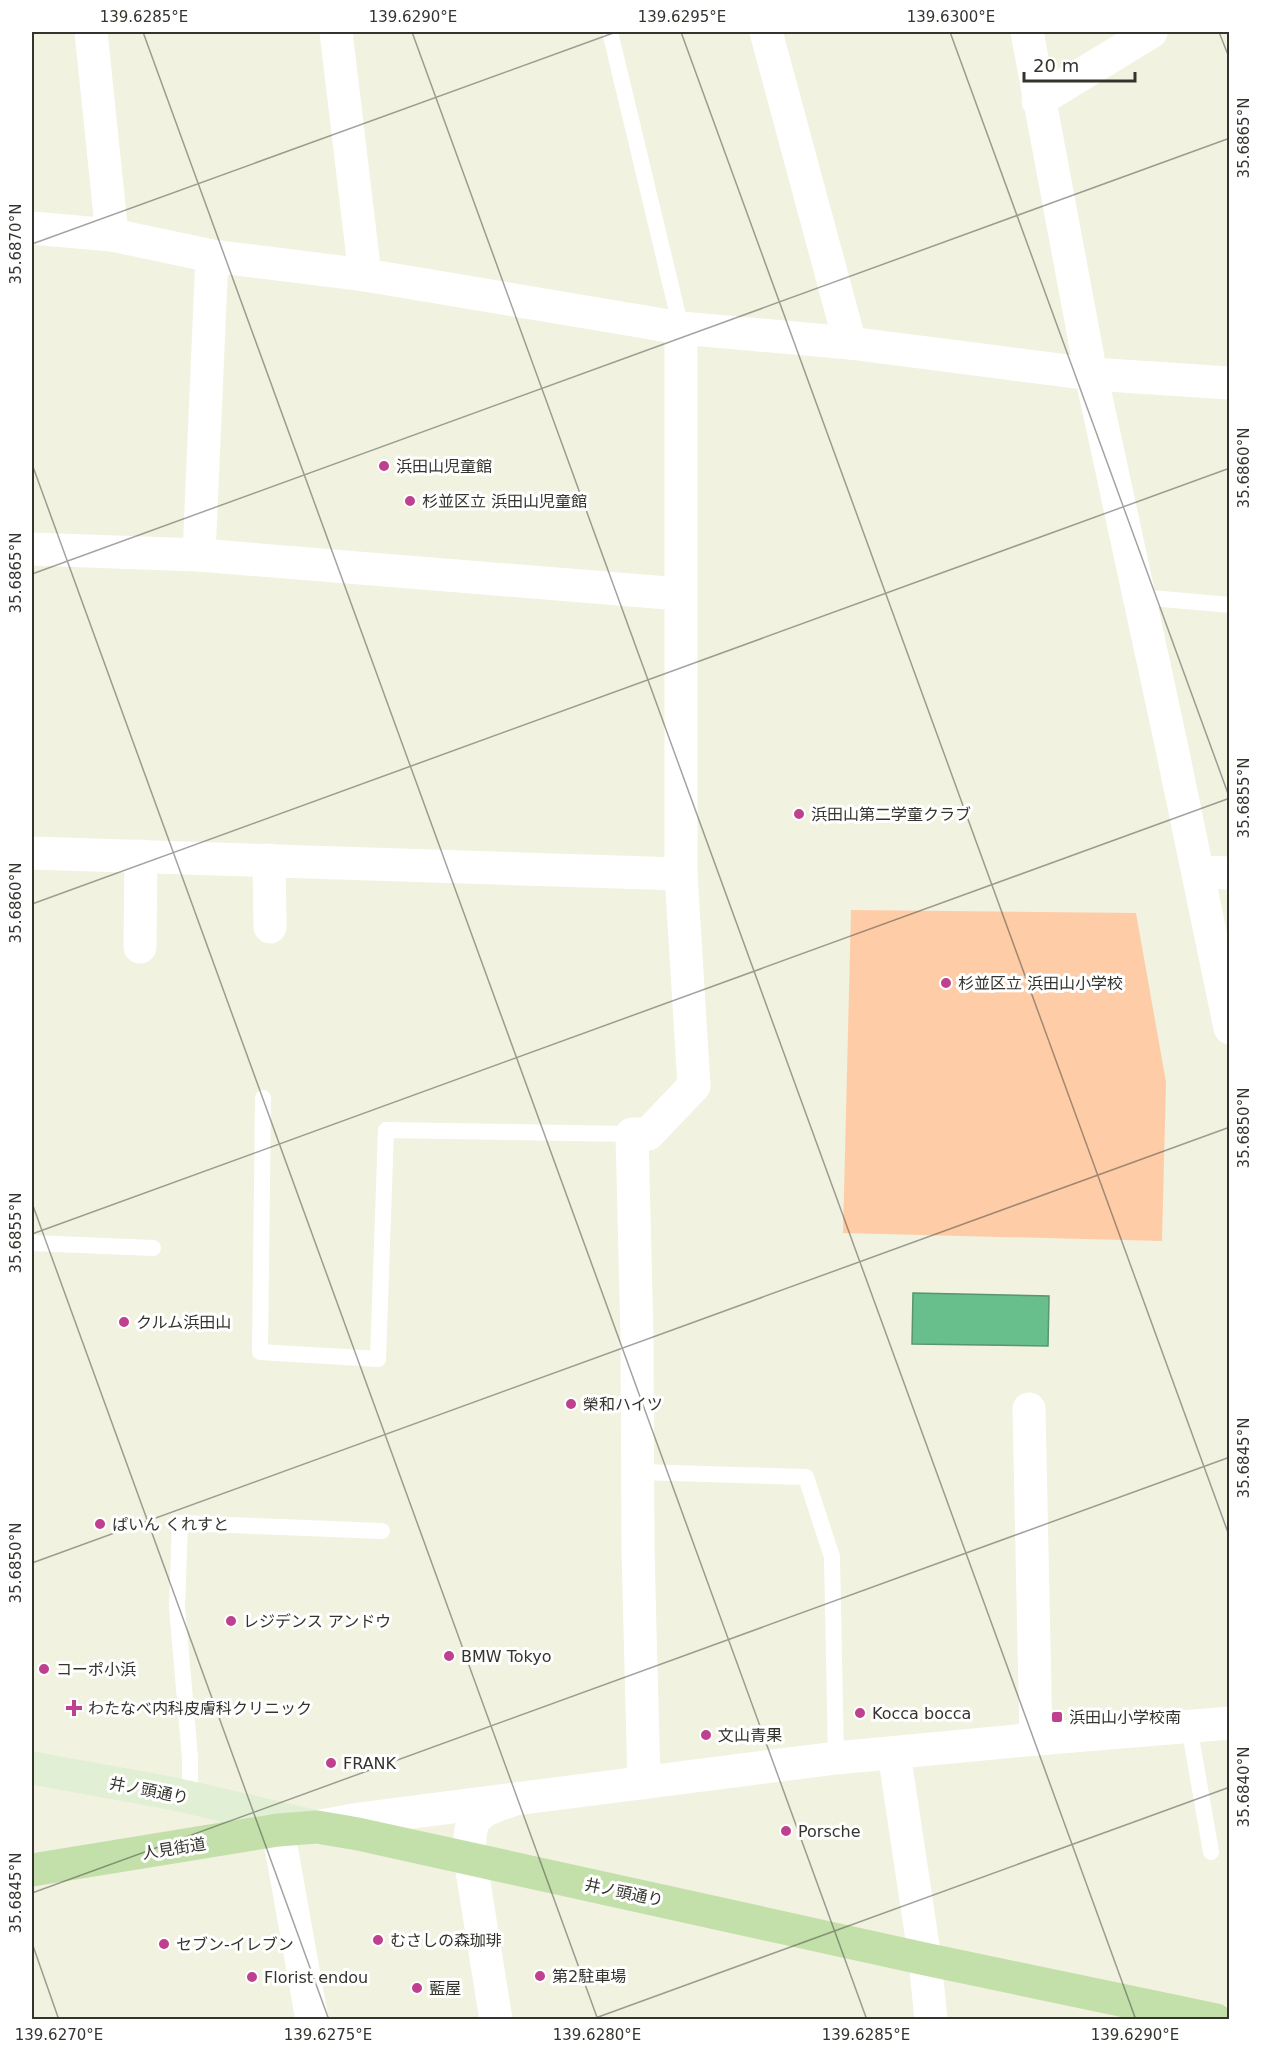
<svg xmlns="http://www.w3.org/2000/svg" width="1261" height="2051" viewBox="0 0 1261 2051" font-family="'DejaVu Sans','Noto Sans JP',sans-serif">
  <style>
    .pitch { fill: #fecda8 }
    .water { fill: #69bf8b; stroke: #59956f; stroke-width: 1.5 }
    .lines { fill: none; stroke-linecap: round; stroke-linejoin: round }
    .service { stroke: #fff; stroke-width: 16 }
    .minor { stroke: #fff; stroke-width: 33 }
    .tertiary { stroke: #fff; stroke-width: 33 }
    .secondary { stroke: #e1efd4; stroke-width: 33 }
    .primary { stroke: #c4e0aa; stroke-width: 33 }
    .ticks { fill: none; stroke: #34342e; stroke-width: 1.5; stroke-opacity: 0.45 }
    .poi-dot { fill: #be408e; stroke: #fff; stroke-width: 2 }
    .labels { text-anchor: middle; stroke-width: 6; stroke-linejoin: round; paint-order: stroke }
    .poi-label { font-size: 16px; fill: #34342e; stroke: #fff; text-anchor: start }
    .street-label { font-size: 16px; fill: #34342e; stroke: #fff }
    .neatline { fill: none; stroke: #34342e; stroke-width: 2 }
    .ticks-label { font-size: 15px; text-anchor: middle; fill: #34342e }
  </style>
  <rect width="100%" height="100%" fill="#f2f2e0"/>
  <path class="pitch" d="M 851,910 L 1136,913 L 1166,1082 L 1162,1241 L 843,1233 Z"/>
  <path class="water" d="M 913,1293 L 1049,1296 L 1048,1346 L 912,1344 Z"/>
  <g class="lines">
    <g class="service">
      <path d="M 610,32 L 681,328"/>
      <path d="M 1140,597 L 1230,605"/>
      <path d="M 263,1098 L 260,1352 L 378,1359 L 386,1130 L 632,1134"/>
      <path d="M 32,1243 L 153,1248"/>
      <path d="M 639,1472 L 806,1477 L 832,1557 L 836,1758"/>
      <path d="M 1189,1726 L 1211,1852"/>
      <path d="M 190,1798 L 190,1758 L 177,1607 L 180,1523 L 382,1531"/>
    </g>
    <g class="minor">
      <path d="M 91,32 L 112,235"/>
      <path d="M 336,32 L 365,275"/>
      <path d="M 766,32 L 850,343"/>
      <path d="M 1027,32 L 1091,374"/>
      <path d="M 1038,101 L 1151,32"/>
      <path d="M 32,228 L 112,235 L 212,256 L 365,275 L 681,328 L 850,343 L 1091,374 L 1230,383"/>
      <path d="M 32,549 L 199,555 L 680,594"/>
      <path d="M 199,555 L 212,256"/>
      <path d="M 32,853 L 681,874"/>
      <path d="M 269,860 L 270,927"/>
      <path d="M 1199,872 L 1230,873"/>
      <path d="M 140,947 L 141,856"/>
      <path d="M 1029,1409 L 1036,1739"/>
      <path d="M 894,1753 L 925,1959 L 931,2020"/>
      <path d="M 644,1783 L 638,1551 L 637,1338 L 632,1134 L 648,1134 L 694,1086 L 681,874 L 681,328"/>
      <path d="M 278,1830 L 312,2020"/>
      <path d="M 496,2020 L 470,1858 C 468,1819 473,1812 510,1801"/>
    </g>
    <g class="tertiary">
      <path d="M 1091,374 L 1170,739 L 1230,1028"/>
      <path d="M 322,1826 L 359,1819 L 836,1758 L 1036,1739 L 1230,1723"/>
    </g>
    <path class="secondary" d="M 32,1768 L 170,1793 L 309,1825"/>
    <path class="primary" d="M 32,1870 L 278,1830 L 317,1827 L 358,1834 L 925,1959 L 1216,2020"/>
  </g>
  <path class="ticks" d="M 143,32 L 867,2020M 412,32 L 1136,2020M 681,32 L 1230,1538M 950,32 L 1230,799M 1219,32 L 1230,60M 32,244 L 616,32M 32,464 L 598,2020M 32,574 L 1230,138M 32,904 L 1230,468M 32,1203 L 329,2020M 32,1234 L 1230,798M 32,1563 L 1230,1127M 32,1893 L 1230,1457M 32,1943 L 59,2020M 590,2020 L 1230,1787"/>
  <g class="poi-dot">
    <circle cx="384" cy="466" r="6"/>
    <circle cx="410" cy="501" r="6"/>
    <circle cx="799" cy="814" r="6"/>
    <circle cx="946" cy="983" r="6"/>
    <circle cx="124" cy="1322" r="6"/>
    <circle cx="571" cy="1404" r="6"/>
    <circle cx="100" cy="1524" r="6"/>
    <circle cx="231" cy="1621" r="6"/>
    <circle cx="449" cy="1656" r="6"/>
    <circle cx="44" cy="1669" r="6"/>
    <path d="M71 1699h6v6h6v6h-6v6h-6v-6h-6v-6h6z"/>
    <circle cx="860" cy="1713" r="6"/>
    <rect x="1051" y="1711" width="12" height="12" rx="3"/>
    <circle cx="706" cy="1735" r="6"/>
    <circle cx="331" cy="1763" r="6"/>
    <circle cx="786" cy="1831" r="6"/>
    <circle cx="378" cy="1940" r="6"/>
    <circle cx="164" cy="1944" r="6"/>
    <circle cx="540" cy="1976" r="6"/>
    <circle cx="252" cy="1977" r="6"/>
    <circle cx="417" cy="1988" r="6"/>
  </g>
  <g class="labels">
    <g class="poi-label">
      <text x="396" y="472">浜田山児童館</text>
      <text x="422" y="507">杉並区立 浜田山児童館</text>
      <text x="811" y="820">浜田山第二学童クラブ</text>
      <text x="958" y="989">杉並区立 浜田山小学校</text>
      <text x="136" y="1328">クルム浜田山</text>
      <text x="583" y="1410">榮和ハイツ</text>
      <text x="112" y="1530">ぱいん くれすと</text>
      <text x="243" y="1627">レジデンス アンドウ</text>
      <text x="461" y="1662">BMW Tokyo</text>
      <text x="56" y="1675">コーポ小浜</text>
      <text x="88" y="1714">わたなべ内科皮膚科クリニック</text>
      <text x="872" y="1719">Kocca bocca</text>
      <text x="1069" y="1723">浜田山小学校南</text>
      <text x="718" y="1741">文山青果</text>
      <text x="343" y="1769">FRANK</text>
      <text x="798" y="1837">Porsche</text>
      <text x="390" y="1946">むさしの森珈琲</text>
      <text x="176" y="1950">セブン-イレブン</text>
      <text x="552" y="1982">第2駐車場</text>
      <text x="264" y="1983">Florist endou</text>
      <text x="429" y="1994">藍屋</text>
    </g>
    <g class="street-label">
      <text transform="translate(149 1790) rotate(11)" y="6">井ノ頭通り</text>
      <text transform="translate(174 1848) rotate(-9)" y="6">人見街道</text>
      <text transform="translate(624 1892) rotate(12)" y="6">井ノ頭通り</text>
    </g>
  </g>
  <rect width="1261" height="2051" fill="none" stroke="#ffffff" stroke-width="66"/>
  <path d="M1024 72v9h111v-9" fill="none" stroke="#34342e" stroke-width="3"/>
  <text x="1033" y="72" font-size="18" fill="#34342e" stroke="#ffffff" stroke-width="4.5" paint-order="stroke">20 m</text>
  <rect x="33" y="33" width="1195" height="1985" class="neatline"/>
  <g class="ticks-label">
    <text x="144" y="22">139.6285°E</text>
    <text x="413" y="22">139.6290°E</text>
    <text x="682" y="22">139.6295°E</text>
    <text x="951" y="22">139.6300°E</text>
    <text transform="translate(1244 138) rotate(-90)" y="5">35.6865°N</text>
    <text transform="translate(16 244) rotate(-90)" y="5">35.6870°N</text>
    <text transform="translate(1244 468) rotate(-90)" y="5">35.6860°N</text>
    <text transform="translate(16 573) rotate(-90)" y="5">35.6865°N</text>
    <text transform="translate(1244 798) rotate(-90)" y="5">35.6855°N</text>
    <text transform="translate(16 903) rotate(-90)" y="5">35.6860°N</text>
    <text transform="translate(1244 1128) rotate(-90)" y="5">35.6850°N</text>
    <text transform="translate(16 1233) rotate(-90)" y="5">35.6855°N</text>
    <text transform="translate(1244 1458) rotate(-90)" y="5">35.6845°N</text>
    <text transform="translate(16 1563) rotate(-90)" y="5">35.6850°N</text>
    <text transform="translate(1244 1787) rotate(-90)" y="5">35.6840°N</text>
    <text transform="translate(16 1893) rotate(-90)" y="5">35.6845°N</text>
    <text x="59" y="2040">139.6270°E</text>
    <text x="328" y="2040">139.6275°E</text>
    <text x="597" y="2040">139.6280°E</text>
    <text x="866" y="2040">139.6285°E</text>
    <text x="1135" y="2040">139.6290°E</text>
  </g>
</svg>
